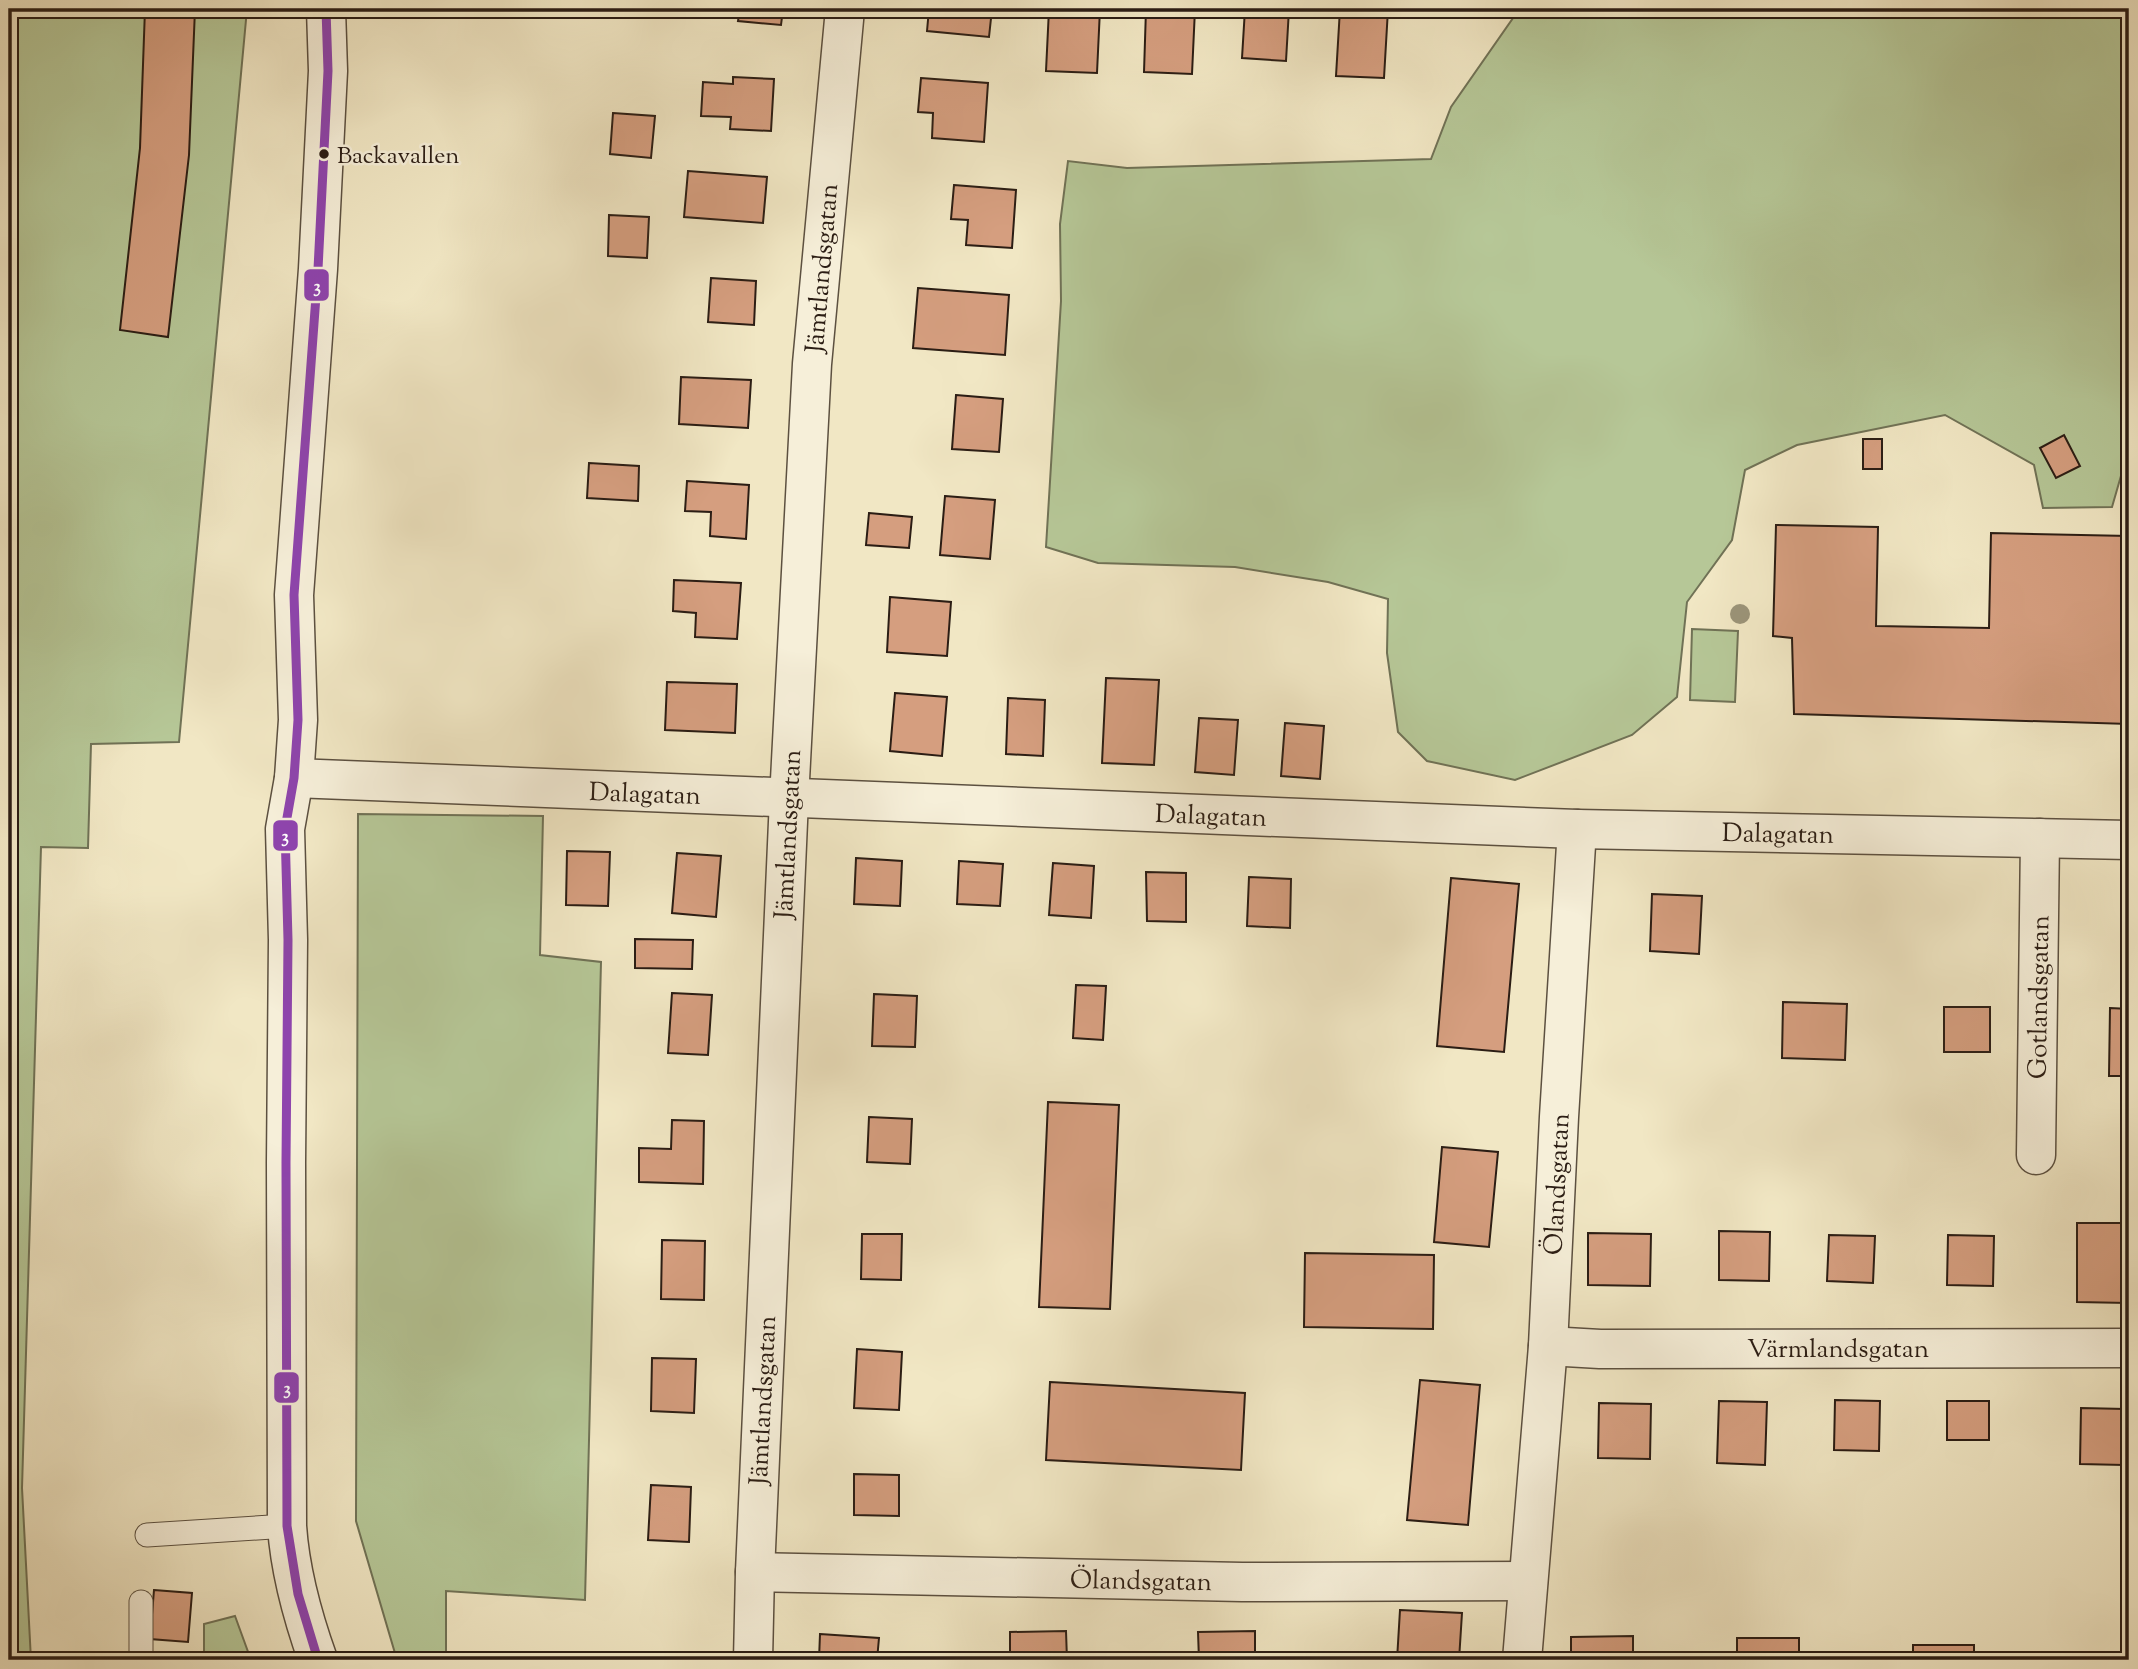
<svg xmlns="http://www.w3.org/2000/svg" width="2138" height="1669" viewBox="0 0 2138 1669" font-family="'Sorts Mill Goudy',serif">
  <style>
    .green { fill: #b6c797; stroke: #707256; stroke-width: 2 }
    .building { fill: #d59e7f; stroke: #2b1d14; stroke-width: 2 }
    .lines { fill: none; stroke-linecap: round; stroke-linejoin: round }
    .service-casing { stroke: #5c5040; stroke-width: 25 }
    .minor-casing { stroke: #5c5040; stroke-width: 41 }
    .tertiary-casing { stroke: #5c5040; stroke-width: 41 }
    .service { stroke: #f6efd9; stroke-width: 23 }
    .minor { stroke: #f6efd9; stroke-width: 38 }
    .tertiary { stroke: #f6efd9; stroke-width: 38 }
    .bus-1-casing { stroke: #f6efd9; stroke-width: 14 }
    .bus-1 { stroke: #8e44ad; stroke-width: 9 }
    .tree { fill: #9b9479 }
    .bus-dot { fill: #2b1d14; stroke: #f6efd9; stroke-width: 2.5 }
    .labels { text-anchor: middle; stroke-width: 5; stroke-linejoin: round; paint-order: stroke }
    .bus-label { font-size: 24px; fill: #2b1d14; stroke: #f6efd9; text-anchor: start }
    .street-label { font-size: 26px; fill: #2b1d14; stroke: #f6efd9 }
    .line-badge { stroke: #f6efd9; stroke-width: 2.5 }
    .badge-label { font-size: 19px; text-anchor: middle; font-weight: bold; fill: #fff }
  </style>
  <rect width="100%" height="100%" fill="#f1e7c4"/>
  <filter id="stains"><feTurbulence type="fractalNoise" baseFrequency=".00286" numOctaves="4"/><feColorMatrix values="0 0 0 0 .2 0 0 0 0 .09 0 0 0 0 .02 0 0 0 .5 -.17"/></filter>
  <radialGradient id="worn" r=".72"><stop offset=".6" stop-color="#630" stop-opacity="0"/><stop offset="1" stop-color="#630" stop-opacity=".3"/></radialGradient>
  <g class="green">
    <path d="M 9,9 L 247,9 L 179,742 L 91,744 L 88,848 L 41,847 L 22,1488 L 31,1660 L 9,1660 Z"/>
    <path d="M 1527,9 L 2129,9 L 2129,448 L 2112,507 L 2043,508 L 2034,465 L 1945,415 L 1797,445 L 1745,470 L 1732,540 L 1687,602 L 1677,697 L 1632,735 L 1515,780 L 1427,761 L 1398,732 L 1387,653 L 1388,599 L 1328,582 L 1235,567 L 1098,563 L 1046,547 L 1061,301 L 1060,224 L 1068,161 L 1127,168 L 1431,159 L 1451,107 L 1518,11 Z"/>
    <path d="M 1692,629 L 1738,631 L 1735,702 L 1690,700 Z"/>
    <path d="M 358,814 L 543,816 L 540,955 L 601,962 L 585,1600 L 446,1591 L 446,1660 L 397,1660 L 356,1521 Z"/>
    <path d="M 235,1616 L 251,1660 L 204,1660 L 204,1624 Z"/>
  </g>
  <g class="building">
    <path d="M 145,9 L 195,9 L 189,155 L 168,337 L 120,330 L 140,148 Z"/>
    <path d="M 740,9 L 783,9 L 781,25 L 738,21 Z"/>
    <path d="M 929,9 L 992,9 L 989,37 L 927,31 Z"/>
    <path d="M 1049,9 L 1100,9 L 1097,73 L 1046,71 Z"/>
    <path d="M 1146,9 L 1195,9 L 1192,74 L 1144,72 Z"/>
    <path d="M 1245,9 L 1289,9 L 1286,61 L 1242,58 Z"/>
    <path d="M 1340,9 L 1388,9 L 1384,78 L 1336,76 Z"/>
    <path d="M 733,77 L 774,79 L 771,131 L 730,129 L 731,117 L 701,116 L 703,82 L 733,84 Z"/>
    <path d="M 921,78 L 988,83 L 984,142 L 932,138 L 933,113 L 918,112 Z"/>
    <path d="M 613,113 L 655,116 L 651,158 L 610,154 Z"/>
    <path d="M 688,171 L 767,177 L 763,223 L 684,217 Z"/>
    <path d="M 954,185 L 1016,190 L 1012,248 L 966,245 L 968,220 L 951,219 Z"/>
    <path d="M 609,215 L 649,217 L 647,258 L 608,256 Z"/>
    <path d="M 711,278 L 756,281 L 754,325 L 708,322 Z"/>
    <path d="M 918,288 L 1009,295 L 1005,355 L 913,348 Z"/>
    <path d="M 681,377 L 751,380 L 748,428 L 679,424 Z"/>
    <path d="M 956,395 L 1003,399 L 999,452 L 952,449 Z"/>
    <path d="M 2064,435 L 2080,466 L 2056,478 L 2040,448 Z"/>
    <rect x="1863" y="439" width="19" height="30"/>
    <path d="M 589,463 L 639,466 L 638,501 L 587,498 Z"/>
    <path d="M 687,481 L 749,485 L 746,539 L 710,536 L 711,512 L 685,511 Z"/>
    <path d="M 945,496 L 995,500 L 990,559 L 940,555 Z"/>
    <path d="M 869,513 L 912,517 L 909,548 L 866,545 Z"/>
    <path d="M 1776,525 L 1878,527 L 1876,626 L 1989,628 L 1991,533 L 2129,536 L 2129,724 L 1794,714 L 1792,638 L 1773,636 Z"/>
    <path d="M 674,580 L 741,583 L 737,639 L 695,637 L 696,613 L 673,611 Z"/>
    <path d="M 890,597 L 951,602 L 947,656 L 887,652 Z"/>
    <path d="M 1106,678 L 1159,680 L 1154,765 L 1102,763 Z"/>
    <path d="M 667,682 L 737,684 L 735,733 L 665,730 Z"/>
    <path d="M 895,693 L 947,697 L 942,756 L 890,751 Z"/>
    <path d="M 1008,698 L 1045,700 L 1043,756 L 1006,754 Z"/>
    <path d="M 1199,718 L 1238,720 L 1234,775 L 1195,772 Z"/>
    <path d="M 1285,723 L 1324,726 L 1320,779 L 1281,776 Z"/>
    <path d="M 567,851 L 610,852 L 608,906 L 566,905 Z"/>
    <path d="M 677,853 L 721,856 L 716,917 L 672,913 Z"/>
    <path d="M 856,858 L 902,861 L 900,906 L 854,904 Z"/>
    <path d="M 959,861 L 1003,864 L 1000,906 L 957,904 Z"/>
    <path d="M 1053,863 L 1094,866 L 1091,918 L 1049,915 Z"/>
    <path d="M 1146,872 L 1186,873 L 1186,922 L 1147,921 Z"/>
    <path d="M 1249,877 L 1291,879 L 1290,928 L 1247,926 Z"/>
    <path d="M 1451,878 L 1519,884 L 1504,1052 L 1437,1046 Z"/>
    <path d="M 1652,894 L 1702,896 L 1699,954 L 1650,951 Z"/>
    <path d="M 635,939 L 693,940 L 692,969 L 635,968 Z"/>
    <path d="M 1076,985 L 1106,986 L 1103,1040 L 1073,1038 Z"/>
    <path d="M 672,993 L 712,995 L 708,1055 L 668,1053 Z"/>
    <path d="M 874,994 L 917,996 L 915,1047 L 872,1046 Z"/>
    <path d="M 1783,1002 L 1847,1004 L 1845,1060 L 1782,1058 Z"/>
    <rect x="1944" y="1007" width="46" height="45"/>
    <path d="M 2110,1008 L 2129,1009 L 2129,1076 L 2109,1076 Z"/>
    <path d="M 1048,1102 L 1119,1105 L 1110,1309 L 1039,1307 Z"/>
    <path d="M 869,1117 L 912,1119 L 910,1164 L 867,1162 Z"/>
    <path d="M 672,1120 L 704,1121 L 703,1184 L 639,1182 L 639,1148 L 671,1149 Z"/>
    <path d="M 1442,1147 L 1498,1152 L 1489,1247 L 1434,1242 Z"/>
    <path d="M 2077,1223 L 2128,1223 L 2128,1303 L 2077,1302 Z"/>
    <path d="M 1719,1231 L 1770,1232 L 1769,1281 L 1719,1280 Z"/>
    <path d="M 1588,1233 L 1651,1234 L 1650,1286 L 1588,1285 Z"/>
    <path d="M 862,1234 L 902,1234 L 901,1280 L 861,1279 Z"/>
    <path d="M 1829,1235 L 1875,1236 L 1873,1283 L 1827,1281 Z"/>
    <path d="M 1948,1235 L 1994,1236 L 1993,1286 L 1947,1285 Z"/>
    <path d="M 662,1240 L 705,1241 L 704,1300 L 661,1299 Z"/>
    <path d="M 1305,1253 L 1434,1255 L 1433,1329 L 1304,1327 Z"/>
    <path d="M 857,1349 L 902,1352 L 899,1410 L 854,1408 Z"/>
    <path d="M 652,1358 L 696,1359 L 694,1413 L 651,1411 Z"/>
    <path d="M 1420,1380 L 1480,1385 L 1468,1525 L 1407,1520 Z"/>
    <path d="M 1050,1382 L 1245,1393 L 1241,1470 L 1046,1460 Z"/>
    <path d="M 1835,1400 L 1880,1401 L 1879,1451 L 1834,1450 Z"/>
    <path d="M 1719,1401 L 1767,1402 L 1765,1465 L 1717,1463 Z"/>
    <rect x="1947" y="1401" width="42" height="39"/>
    <path d="M 1599,1403 L 1651,1404 L 1650,1459 L 1598,1458 Z"/>
    <path d="M 2081,1408 L 2125,1409 L 2124,1465 L 2080,1464 Z"/>
    <path d="M 854,1474 L 899,1475 L 899,1516 L 854,1515 Z"/>
    <path d="M 651,1485 L 691,1487 L 689,1542 L 648,1540 Z"/>
    <path d="M 154,1590 L 192,1593 L 188,1642 L 150,1639 Z"/>
    <path d="M 1400,1610 L 1462,1613 L 1459,1660 L 1397,1660 Z"/>
    <path d="M 1066,1631 L 1067,1660 L 1010,1660 L 1010,1632 Z"/>
    <path d="M 1255,1631 L 1255,1660 L 1199,1660 L 1198,1632 Z"/>
    <path d="M 820,1634 L 879,1638 L 877,1660 L 819,1660 Z"/>
    <path d="M 1633,1636 L 1633,1660 L 1571,1660 L 1571,1637 Z"/>
    <rect x="1737" y="1638" width="62" height="22"/>
    <rect x="1913" y="1645" width="61" height="15"/>
  </g>
  <g class="lines">
    <defs>
      <g id="service">
        <path d="M 147,1535 L 287,1526"/>
        <path d="M 141,1660 L 141,1602"/>
      </g>
      <g id="minor">
        <path d="M 294,778 L 1577,829 L 2129,840"/>
        <path d="M 2036,1155 L 2040,838"/>
        <path d="M 1548,1346 L 1600,1349 L 2129,1348"/>
        <path d="M 755,1572 L 1242,1582 L 1528,1581"/>
        <path d="M 753,1660 L 755,1572 L 789,799 L 812,364 L 845,9"/>
        <path d="M 1522,1660 L 1548,1346 L 1559,1117 L 1577,829"/>
      </g>
      <path id="tertiary" d="M 318,1660 C 303,1618 290,1571 287,1526 L 286,1163 L 288,940 L 285,829 L 294,778 L 298,720 L 294,595 L 318,269 L 328,71 L 326,9"/>
    </defs>
    <use href="#service" class="service-casing"/>
    <use href="#minor" class="minor-casing"/>
    <use href="#tertiary" class="tertiary-casing"/>
    <use href="#service" class="service"/>
    <use href="#minor" class="minor"/>
    <use href="#tertiary" class="tertiary"/>
    <defs>
      <path id="bus-1" d="M 318,1660 L 298,1594 L 287,1526 L 286,1163 L 288,940 L 285,829 L 294,778 L 298,720 L 294,595 L 318,269 L 328,71 L 326,9"/>
    </defs>
    <use href="#bus-1" class="bus-1-casing"/>
    <use href="#bus-1" class="bus-1"/>
  </g>
  <circle class="tree" cx="1740" cy="614" r="10"/>
  <circle class="bus-dot" cx="324" cy="154" r="6"/>
  <g class="labels">
    <g class="bus-label">
      <text x="337" y="163">Backavallen</text>
    </g>
    <g class="street-label">
      <text transform="translate(821 268) rotate(-85)" y="9">Jämtlandsgatan</text>
      <text transform="translate(645 793) rotate(2)" y="9">Dalagatan</text>
      <text transform="translate(1211 815) rotate(2)" y="9">Dalagatan</text>
      <text transform="translate(1778 833) rotate(1)" y="9">Dalagatan</text>
      <text transform="translate(787 834) rotate(-87)" y="9">Jämtlandsgatan</text>
      <text transform="translate(2038 997) rotate(-89)" y="9">Gotlandsgatan</text>
      <text transform="translate(1556 1184) rotate(-87)" y="9">Ölandsgatan</text>
      <text x="1838" y="1357">Värmlandsgatan</text>
      <text transform="translate(762 1400) rotate(-87)" y="9">Jämtlandsgatan</text>
      <text transform="translate(1141 1580) rotate(1)" y="9">Ölandsgatan</text>
    </g>
  </g>
  <g class="line-badge">
    <rect x="303" y="268" width="27" height="34" rx="7" fill="#8e44ad"/>
    <rect x="272" y="819" width="27" height="33" rx="7" fill="#8e44ad"/>
    <rect x="273" y="1371" width="27" height="33" rx="7" fill="#8e44ad"/>
  </g>
  <g class="badge-label">
    <text x="317" y="292">3</text>
    <text x="285" y="842">3</text>
    <text x="287" y="1394">3</text>
  </g>
  <rect width="2138" height="1669" fill="none" stroke="#f1e7c4" stroke-width="35"/>
  <rect x="10" y="10" width="2117" height="1648" fill="none" stroke="#2b1d14" stroke-width="3.5"/>
  <rect x="18" y="18" width="2103" height="1634" fill="none" stroke="#2b1d14" stroke-width="2"/>
  <rect width="100%" height="100%" filter="url(#stains)"/>
  <rect width="100%" height="100%" fill="url(#worn)"/>
</svg>
